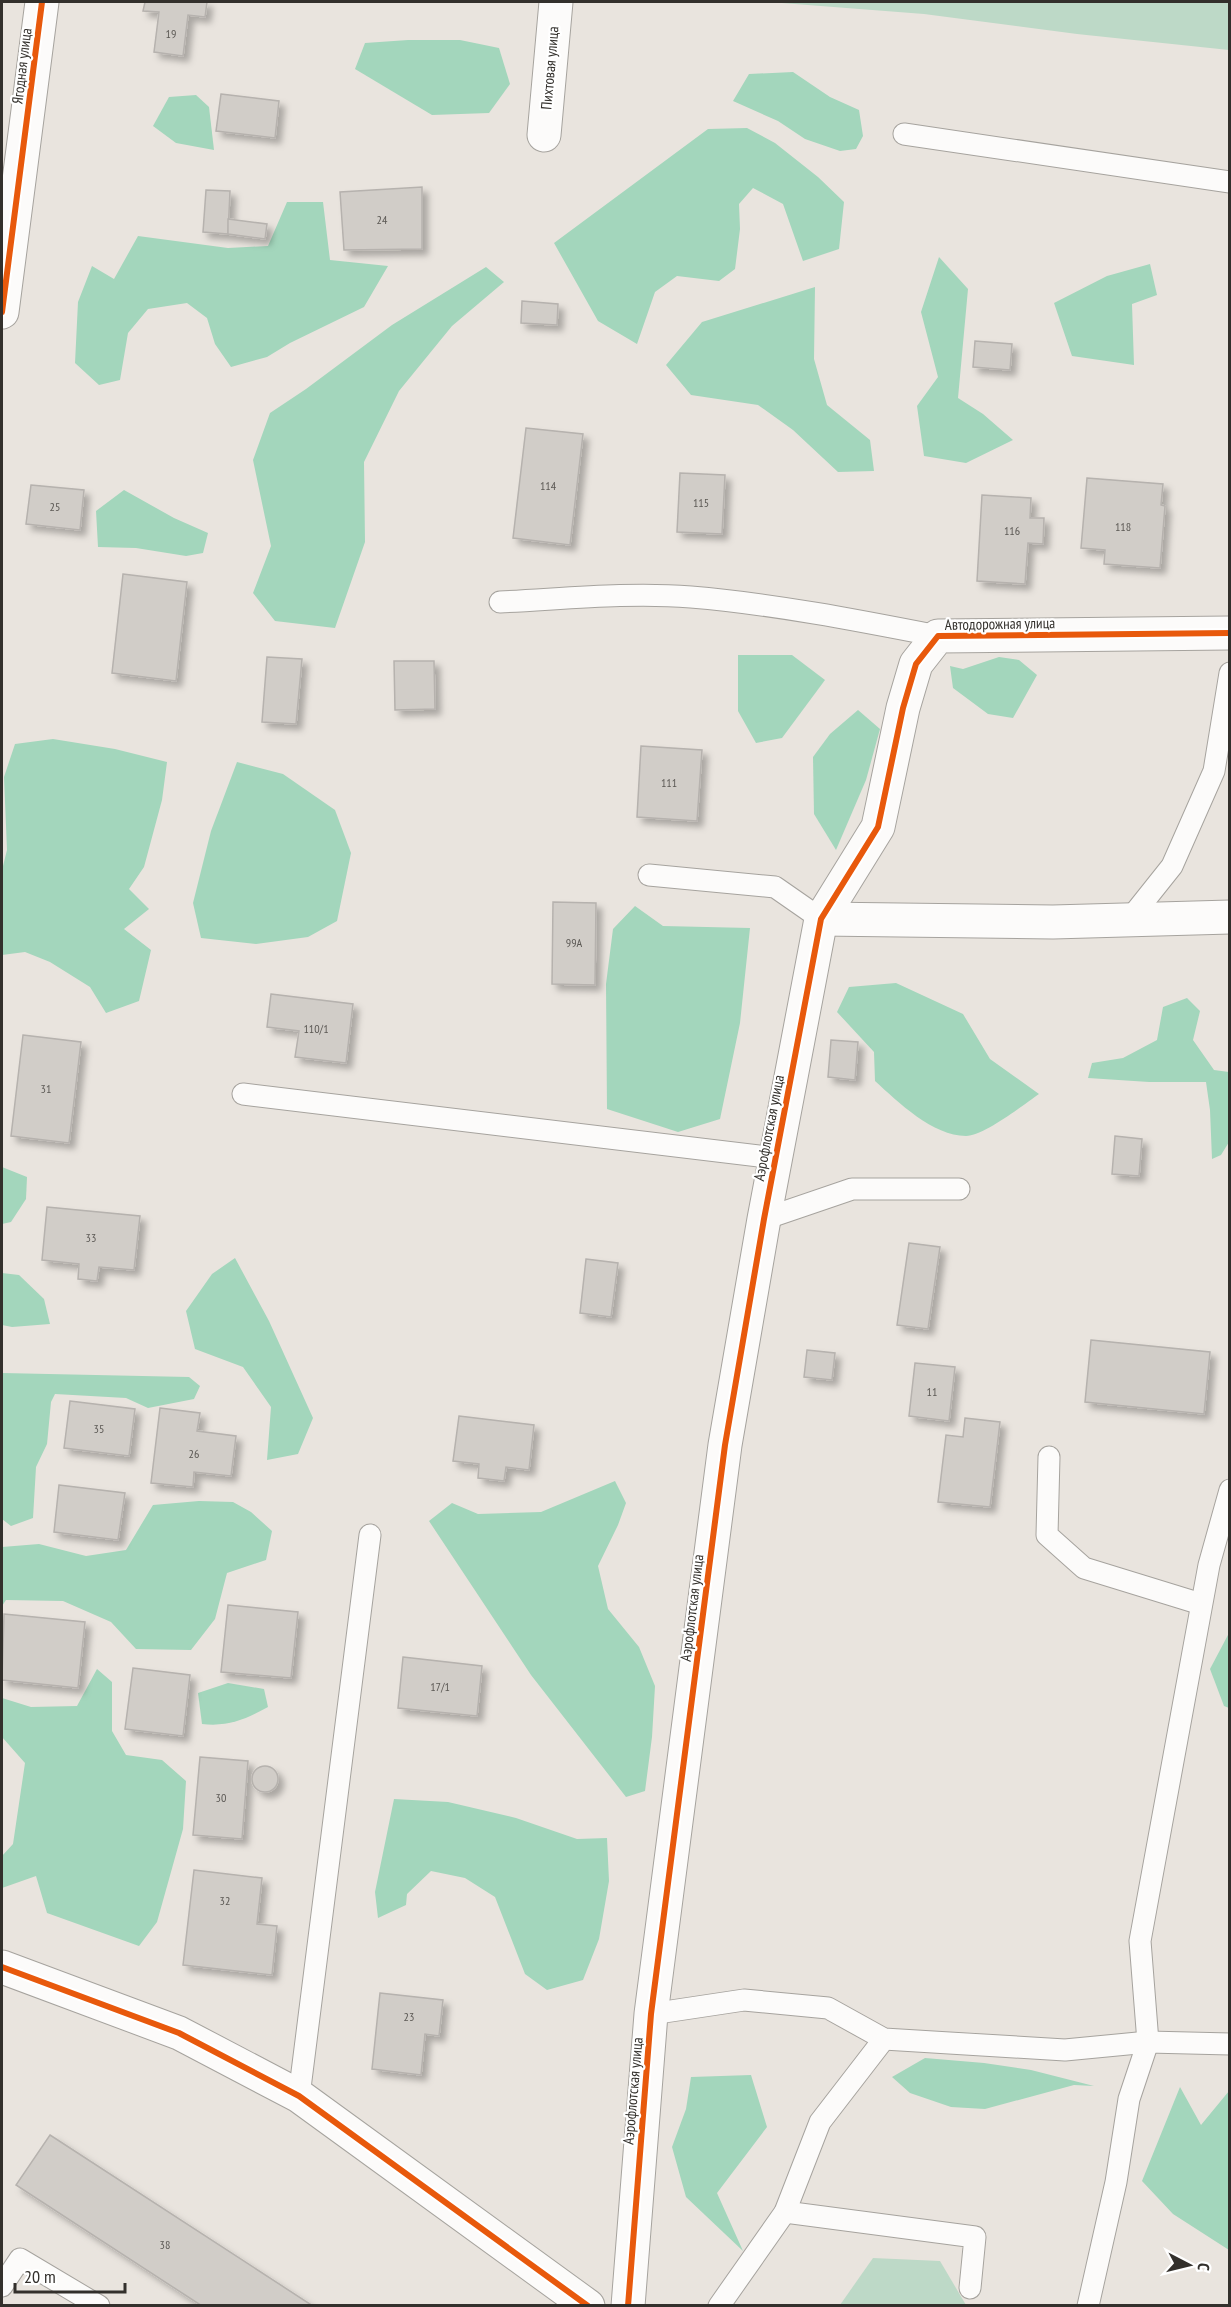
<svg xmlns="http://www.w3.org/2000/svg" width="1231" height="2307" viewBox="0 0 1231 2307" font-family="'PT Sans Narrow',sans-serif">
  <style>
    .green { fill: #bdd9c7 }
    .forest { fill: #a3d6bc }
    .building { fill: #d1cdc8; stroke: #b6b2ae; stroke-width: 1.5; filter: url(#shadow) }
    .lines { fill: none; stroke-linecap: round; stroke-linejoin: round }
    .lane-casing { stroke: #a6a39e; stroke-width: 23 }
    .street-casing { stroke: #a6a39e; stroke-width: 35 }
    .lane { stroke: #fcfbfa; stroke-width: 21 }
    .street { stroke: #fcfbfa; stroke-width: 33 }
    .cycleway-casing { stroke: #fff; stroke-width: 10 }
    .cycleway { stroke: #e8590c; stroke-width: 6 }
    .labels { text-anchor: middle; stroke-width: 4.5; stroke-linejoin: round; paint-order: stroke }
    .number-label { font-size: 12px; fill: #5b5854 }
    .street-label { font-size: 15px; fill: #33302c; stroke: #fff }
  </style>
  <defs>
    <filter id="shadow"><feDropShadow dx="5.5" dy="5.5" stdDeviation="3" flood-color="#0004"/></filter>
  </defs>
  <rect width="100%" height="100%" fill="#e9e4de"/>
  <g class="green">
    <path d="M 769,2 L 1229,2 L 1229,50 L 1077,34 L 924,14 Z"/>
    <path d="M 873,2258 L 940,2261 L 966,2305 L 840,2305 Z"/>
  </g>
  <g class="forest">
    <path d="M 408,40 L 460,40 L 499,48 L 510,84 L 489,113 L 432,115 L 355,69 L 365,43 Z"/>
    <path d="M 793,72 L 830,97 L 859,110 L 863,136 L 856,149 L 840,151 L 805,139 L 778,121 L 733,101 L 749,74 Z"/>
    <path d="M 196,95 L 209,107 L 214,150 L 176,143 L 153,126 L 169,97 Z"/>
    <path d="M 747,128 L 775,143 L 818,177 L 844,202 L 839,249 L 803,261 L 783,204 L 753,188 L 739,204 L 740,229 L 735,269 L 719,281 L 677,276 L 655,292 L 637,344 L 598,321 L 554,243 L 708,129 Z"/>
    <path d="M 287,202 L 323,202 L 330,260 L 388,266 L 364,307 L 290,343 L 267,357 L 231,367 L 215,344 L 207,318 L 187,303 L 148,309 L 128,333 L 120,380 L 99,385 L 75,363 L 78,302 L 92,266 L 114,279 L 138,236 L 228,248 L 268,246 Z"/>
    <path d="M 939,257 L 968,289 L 958,398 L 983,414 L 1013,440 L 966,463 L 924,456 L 917,406 L 938,377 L 921,312 Z"/>
    <path d="M 1150,264 L 1157,295 L 1132,304 L 1134,365 L 1072,356 L 1054,303 L 1107,276 Z"/>
    <path d="M 486,267 L 504,282 L 452,326 L 399,391 L 364,462 L 365,542 L 335,628 L 275,621 L 253,593 L 271,546 L 253,460 L 270,413 L 306,389 L 392,325 Z"/>
    <path d="M 815,287 L 814,359 L 827,405 L 870,440 L 874,471 L 838,472 L 793,430 L 758,405 L 691,395 L 666,365 L 702,322 Z"/>
    <path d="M 124,490 L 174,518 L 208,533 L 203,553 L 186,556 L 136,548 L 98,547 L 96,511 Z"/>
    <path d="M 738,655 L 792,655 L 825,680 L 782,738 L 756,743 L 738,711 Z"/>
    <path d="M 999,657 L 1019,660 L 1037,675 L 1013,718 L 988,714 L 953,688 L 950,666 L 963,669 Z"/>
    <path d="M 858,710 L 880,729 L 866,780 L 836,850 L 814,814 L 813,757 L 830,734 Z"/>
    <path d="M 53,739 L 115,749 L 167,762 L 162,800 L 144,867 L 129,889 L 149,909 L 124,929 L 151,950 L 139,1001 L 106,1013 L 90,987 L 50,962 L 25,952 L 2,955 L 2,870 L 7,850 L 4,777 L 15,744 Z"/>
    <path d="M 237,762 L 283,774 L 335,810 L 351,853 L 337,921 L 308,937 L 256,944 L 201,938 L 193,903 L 211,831 Z"/>
    <path d="M 635,906 L 663,926 L 750,928 L 740,1023 L 720,1119 L 678,1132 L 607,1109 L 606,984 L 613,929 Z"/>
    <path d="M 896,983 L 963,1014 L 990,1059 L 1039,1094 C 1023,1105 984,1136 966,1136 C 933,1136 898,1102 875,1081 L 874,1052 L 837,1012 L 849,987 Z"/>
    <path d="M 1187,998 L 1200,1011 L 1193,1040 L 1214,1070 L 1229,1072 L 1229,1142 L 1221,1155 L 1212,1159 L 1210,1110 L 1206,1082 L 1149,1082 L 1088,1078 L 1092,1063 L 1123,1058 L 1157,1040 L 1163,1007 Z"/>
    <path d="M 2,1167 L 27,1177 L 26,1199 L 11,1222 L 2,1224 Z"/>
    <path d="M 235,1258 L 269,1321 L 313,1418 L 298,1454 L 267,1460 L 271,1407 L 243,1367 L 195,1349 L 186,1311 L 212,1274 Z"/>
    <path d="M 2,1273 L 19,1275 L 44,1299 L 50,1324 L 12,1327 L 2,1325 Z"/>
    <path d="M 2,1373 L 189,1377 L 200,1386 L 194,1399 L 148,1408 L 126,1398 L 55,1394 L 51,1402 L 47,1444 L 36,1467 L 33,1518 L 11,1526 L 2,1519 Z"/>
    <path d="M 615,1481 L 626,1503 L 618,1525 L 598,1566 L 608,1609 L 639,1647 L 655,1686 L 652,1737 L 645,1791 L 626,1797 L 531,1675 L 429,1521 L 452,1503 L 478,1514 L 541,1512 Z"/>
    <path d="M 199,1501 L 233,1502 L 251,1512 L 272,1531 L 266,1560 L 227,1573 L 215,1619 L 191,1650 L 136,1649 L 111,1622 L 63,1601 L 6,1600 L 2,1606 L 2,1547 L 39,1544 L 86,1556 L 126,1550 L 153,1505 Z"/>
    <path d="M 1229,1633 L 1229,1708 L 1224,1706 L 1210,1669 Z"/>
    <path d="M 97,1669 L 112,1682 L 112,1731 L 126,1755 L 162,1760 L 186,1781 L 183,1829 L 157,1922 L 139,1946 L 47,1913 L 36,1876 L 2,1888 L 2,1856 L 13,1844 L 25,1763 L 2,1737 L 2,1698 L 31,1707 L 77,1706 Z"/>
    <path d="M 228,1683 L 264,1689 L 268,1707 C 246,1719 229,1727 202,1724 L 198,1693 Z"/>
    <path d="M 394,1799 L 448,1802 L 516,1818 L 577,1839 L 607,1838 L 609,1881 L 599,1939 L 583,1980 L 547,1990 L 525,1974 L 495,1897 L 465,1878 L 431,1871 L 407,1894 L 406,1905 L 378,1918 L 375,1892 Z"/>
    <path d="M 925,2058 L 984,2063 L 1031,2070 L 1094,2086 L 1074,2085 L 985,2109 L 951,2107 L 910,2093 L 892,2077 Z"/>
    <path d="M 751,2075 L 767,2127 L 717,2193 L 743,2251 L 686,2197 L 672,2147 L 686,2109 L 691,2077 Z"/>
    <path d="M 1180,2087 L 1201,2125 L 1229,2091 L 1229,2250 L 1173,2214 L 1142,2181 Z"/>
  </g>
  <g class="building">
    <path d="M 145,2 L 207,2 L 205,17 L 188,15 L 183,56 L 154,52 L 159,12 L 143,11 Z"/>
    <path d="M 221,94 L 279,101 L 275,138 L 216,131 Z"/>
    <path d="M 422,187 L 422,249 L 344,250 L 340,192 Z"/>
    <path d="M 206,190 L 230,191 L 228,234 L 203,232 Z"/>
    <path d="M 228,219 L 267,224 L 265,239 L 228,234 Z"/>
    <path d="M 522,301 L 558,304 L 557,325 L 521,323 Z"/>
    <path d="M 975,341 L 1012,344 L 1010,370 L 973,367 Z"/>
    <path d="M 526,428 L 583,434 L 570,545 L 513,538 Z"/>
    <path d="M 680,473 L 725,475 L 722,534 L 677,532 Z"/>
    <path d="M 1087,478 L 1163,484 L 1161,505 L 1165,506 L 1160,568 L 1104,564 L 1105,550 L 1081,548 Z"/>
    <path d="M 31,485 L 84,490 L 80,530 L 26,524 Z"/>
    <path d="M 982,495 L 1031,498 L 1030,518 L 1044,518 L 1043,544 L 1028,543 L 1025,584 L 977,581 Z"/>
    <path d="M 123,574 L 187,582 L 176,681 L 112,673 Z"/>
    <path d="M 267,657 L 302,659 L 296,724 L 262,722 Z"/>
    <path d="M 394,661 L 434,661 L 435,709 L 395,710 Z"/>
    <path d="M 641,746 L 702,750 L 697,821 L 637,817 Z"/>
    <path d="M 553,902 L 596,903 L 595,985 L 552,984 Z"/>
    <path d="M 271,994 L 353,1004 L 346,1063 L 295,1057 L 299,1031 L 267,1027 Z"/>
    <path d="M 23,1035 L 81,1042 L 69,1143 L 11,1136 Z"/>
    <path d="M 831,1040 L 858,1042 L 855,1080 L 828,1077 Z"/>
    <path d="M 1115,1136 L 1142,1139 L 1139,1176 L 1112,1174 Z"/>
    <path d="M 47,1207 L 140,1216 L 134,1270 L 99,1267 L 97,1281 L 78,1279 L 79,1264 L 42,1260 Z"/>
    <path d="M 909,1243 L 940,1247 L 928,1329 L 897,1325 Z"/>
    <path d="M 586,1259 L 618,1263 L 611,1317 L 580,1313 Z"/>
    <path d="M 1091,1340 L 1210,1352 L 1204,1414 L 1085,1402 Z"/>
    <path d="M 807,1350 L 835,1353 L 832,1380 L 804,1377 Z"/>
    <path d="M 915,1363 L 955,1367 L 949,1421 L 909,1416 Z"/>
    <path d="M 70,1401 L 135,1409 L 129,1456 L 64,1448 Z"/>
    <path d="M 160,1408 L 200,1413 L 197,1431 L 236,1436 L 231,1476 L 194,1472 L 193,1487 L 151,1483 Z"/>
    <path d="M 459,1416 L 534,1425 L 529,1470 L 506,1467 L 504,1481 L 478,1478 L 479,1464 L 453,1461 Z"/>
    <path d="M 965,1418 L 1000,1422 L 990,1507 L 938,1502 L 946,1435 L 963,1437 Z"/>
    <path d="M 59,1485 L 125,1493 L 118,1540 L 54,1532 Z"/>
    <path d="M 228,1605 L 298,1612 L 291,1678 L 221,1672 Z"/>
    <path d="M 4,1614 L 85,1622 L 78,1688 L 2,1680 Z"/>
    <path d="M 403,1657 L 482,1666 L 477,1716 L 398,1708 Z"/>
    <path d="M 133,1668 L 190,1675 L 183,1736 L 125,1729 Z"/>
    <path d="M 200,1757 L 248,1761 L 242,1839 L 193,1835 Z"/>
    <circle cx="265" cy="1779" r="13"/>
    <path d="M 194,1870 L 262,1878 L 257,1924 L 277,1926 L 272,1975 L 183,1965 Z"/>
    <path d="M 380,1993 L 443,2000 L 439,2036 L 425,2034 L 421,2075 L 372,2069 Z"/>
    <path d="M 50,2135 L 313,2306 L 202,2306 L 16,2185 Z"/>
  </g>
  <g class="lines">
    <defs>
      <g id="lane">
        <path d="M 904,134 L 1230,182"/>
        <path d="M 500,602 C 564,599 628,592 691,597 C 774,604 856,620 938,636"/>
        <path d="M 649,875 L 775,887 L 821,919"/>
        <path d="M 1129,920 L 1172,866 L 1214,771 L 1230,673"/>
        <path d="M 243,1094 L 776,1158"/>
        <path d="M 764,1219 L 852,1189 L 959,1189"/>
        <path d="M 1049,1457 L 1047,1535 L 1084,1568 L 1201,1604"/>
        <path d="M 651,2014 L 744,2000 L 828,2008 L 884,2039 L 1065,2050 L 1148,2042 L 1230,2044"/>
        <path d="M 299,2096 L 370,1535"/>
        <path d="M 785,2212 L 975,2237 L 970,2288"/>
        <path d="M 2,2286 L 20,2259 L 99,2306"/>
        <path d="M 719,2306 L 785,2212 L 820,2122 L 884,2039"/>
        <path d="M 1088,2306 L 1116,2182 L 1129,2099 L 1148,2042 L 1140,1941 L 1209,1565 L 1230,1490"/>
      </g>
      <g id="street">
        <path d="M 544,135 L 556,2"/>
        <path d="M 2,312 L 42,2"/>
        <path d="M 821,919 L 1053,922 L 1230,917"/>
        <path d="M 2,1967 L 179,2033 L 299,2096 L 588,2306"/>
        <path d="M 628,2306 L 651,2014 L 725,1445 L 764,1219 L 821,919 L 878,827 L 903,708 L 916,664 L 938,636 L 1230,633"/>
      </g>
    </defs>
    <use href="#lane" class="lane-casing"/>
    <use href="#street" class="street-casing"/>
    <use href="#lane" class="lane"/>
    <use href="#street" class="street"/>
    <defs>
      <g id="cycleway">
        <path d="M 2,312 L 42,2"/>
        <path d="M 2,1967 L 179,2033 L 299,2096 L 588,2306"/>
        <path d="M 628,2306 L 651,2014 L 725,1445 L 764,1219 L 821,919 L 878,827 L 903,708 L 916,664 L 938,636 L 1230,633"/>
      </g>
    </defs>
    <use href="#cycleway" class="cycleway-casing"/>
    <use href="#cycleway" class="cycleway"/>
  </g>
  <g class="labels">
    <g class="number-label">
      <text x="171" y="38">19</text>
      <text x="382" y="224">24</text>
      <text x="548" y="490">114</text>
      <text x="701" y="507">115</text>
      <text x="55" y="511">25</text>
      <text x="1123" y="531">118</text>
      <text x="1012" y="535">116</text>
      <text x="669" y="787">111</text>
      <text x="574" y="947">99А</text>
      <text x="316" y="1033">110/1</text>
      <text x="46" y="1093">31</text>
      <text x="91" y="1242">33</text>
      <text x="932" y="1396">11</text>
      <text x="99" y="1433">35</text>
      <text x="194" y="1458">26</text>
      <text x="440" y="1691">17/1</text>
      <text x="221" y="1802">30</text>
      <text x="225" y="1905">32</text>
      <text x="409" y="2021">23</text>
      <text x="165" y="2249">38</text>
    </g>
    <g class="street-label">
      <text transform="translate(22 66) rotate(-83)" y="5">Ягодная улица</text>
      <text transform="translate(550 68) rotate(-85)" y="5">Пихтовая улица</text>
      <text transform="translate(1000 624) rotate(-1)" y="5">Автодорожная улица</text>
      <text transform="translate(769 1128) rotate(-79)" y="5">Аэрофлотская улица</text>
      <text transform="translate(692 1608) rotate(-83)" y="5">Аэрофлотская улица</text>
      <text transform="translate(633 2091) rotate(-85)" y="5">Аэрофлотская улица</text>
    </g>
  </g>
  <rect width="1231" height="2307" fill="none" stroke="#33302c" stroke-width="6"/>
  <g transform="translate(1189 2265) rotate(97)" stroke="#ffffff" stroke-width="4.5" paint-order="stroke">
  <path d="M0-4.5L10 22L0 15L-10 22Z" fill="#33302c"/>
  <text y="-9" font-size="16" font-weight="bold" text-anchor="middle" fill="#33302c">С</text>
  </g>
  <path d="M15 2283v9h110v-9" fill="none" stroke="#33302c" stroke-width="3"/>
  <text x="24" y="2283" font-size="18" fill="#33302c" stroke="#ffffff" stroke-width="4.5" paint-order="stroke">20 m</text>
</svg>
